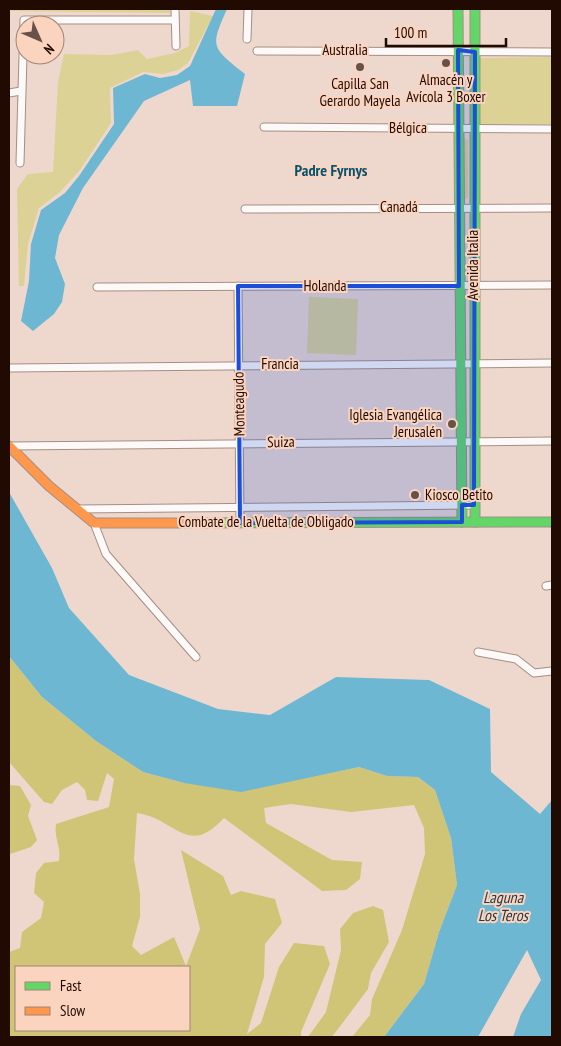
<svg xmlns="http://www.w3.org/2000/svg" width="561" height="1046" viewBox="0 0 561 1046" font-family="'PT Sans Narrow',sans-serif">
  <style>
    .green { fill: #dcd295 }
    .forest { fill: #d0c577; fill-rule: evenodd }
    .water { fill: #6eb7d3 }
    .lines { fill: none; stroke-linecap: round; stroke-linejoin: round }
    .street-casing { stroke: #a48f84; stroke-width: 9 }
    .fast-casing { stroke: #a48f84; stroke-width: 11 }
    .slow-casing { stroke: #a48f84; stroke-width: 11 }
    .street { stroke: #fcf9f8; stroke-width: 7 }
    .fast { stroke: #63d668; stroke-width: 9 }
    .slow { stroke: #ff974d; stroke-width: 9 }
    .marked { fill: #1d4ed8; fill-opacity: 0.2; stroke: #1d4ed8; stroke-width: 4; stroke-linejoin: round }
    .poi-dot { fill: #685248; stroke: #fbd4c0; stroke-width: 2 }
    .labels { text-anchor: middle; stroke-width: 4; stroke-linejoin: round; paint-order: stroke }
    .street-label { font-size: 15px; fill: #200a01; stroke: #fbd4c0 }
    .poi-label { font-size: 15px; fill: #200a01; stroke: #fbd4c0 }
    .neighbourhood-label { font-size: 16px; font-weight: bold; fill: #05536e; stroke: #fbd4c0 }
    .water-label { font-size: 16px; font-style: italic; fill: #233b46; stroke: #fbd4c0 }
  </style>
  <rect width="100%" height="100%" fill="#eed8cd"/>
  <g class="green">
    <path d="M 11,9 L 170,9 L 170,13 L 11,11 Z"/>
    <path d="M 190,11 L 213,16 L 188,63 L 178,70 L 163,74 L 143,72 L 110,88 L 111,123 L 80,170 L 60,192 L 39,208 L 28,244 L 24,286 L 19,286 L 17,189 L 28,174 L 53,172 L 58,82 L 64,54 L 112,55 L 138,50 L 147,59 L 175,53 L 189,46 Z"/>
    <path d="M 552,57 L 552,124 L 478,124 L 479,58 Z"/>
    <path d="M 464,138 L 468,140 L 468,198 L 465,199 Z"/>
    <path d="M 309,297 L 358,299 L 356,355 L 307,353 Z"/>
  </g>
  <g class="forest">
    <path d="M 9,656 L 42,697 L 96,741 L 143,772 L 184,783 L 314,776 L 359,767 L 387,776 L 418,777 L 435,790 L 451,838 L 457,885 L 439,932 L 424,984 L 384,1037 L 352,1037 L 370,1015 L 372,999 L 402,930 L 425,854 L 424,828 L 414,805 L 351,812 L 291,804 L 264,808 L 266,823 L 332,860 L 362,862 L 360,879 L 346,890 L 322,891 L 224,818 C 187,858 177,819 137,813 L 134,859 L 140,894 L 140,917 L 132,946 L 141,955 L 174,937 L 186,966 L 200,929 L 181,850 L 223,876 L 231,895 L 241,891 L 275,899 L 282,923 L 265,944 L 264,977 L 247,1034 L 261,1023 L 279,967 L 294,943 L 324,946 L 330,964 L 301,1032 L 301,1037 L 9,1037 L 9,952 L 20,948 L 22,932 L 41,918 L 44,902 L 34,893 L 36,873 L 44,863 L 59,861 C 61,844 54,840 56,824 L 109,807 L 114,779 L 107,773 L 98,801 L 87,800 L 85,790 L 77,782 L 62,790 L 52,804 L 44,802 L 9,762 ZM 16,967 L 189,967 L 189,1030 L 16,1030 Z"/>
    <path d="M 9,785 L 20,786 L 31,805 L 28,816 L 37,840 L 31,847 L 10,854 L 9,860 Z"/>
    <path d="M 373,906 L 383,910 L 389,942 L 371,973 L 368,989 L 332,1037 L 308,1037 L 326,1012 L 341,950 L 340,929 L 353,913 Z"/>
  </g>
  <g class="water">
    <path d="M 216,9 L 227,9 C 210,47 211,47 245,74 L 237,106 L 193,106 L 190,80 L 144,101 L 83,188 L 59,235 L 55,258 L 65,284 L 62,302 L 54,314 L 33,331 L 21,321 L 29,281 L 31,244 L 41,210 L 65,193 L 79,176 L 114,124 L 113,88 L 145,74 L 160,78 L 177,75 L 190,66 Z"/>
    <path d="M 9,492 L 52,568 L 69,608 L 129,675 L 218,709 L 270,715 L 336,677 L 429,680 L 490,709 L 491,772 L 540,814 L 552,800 L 552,1037 L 513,1037 L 521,1014 L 541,980 L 527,950 L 478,1037 L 384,1037 L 424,984 L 439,932 L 457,885 L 451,838 L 435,790 L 418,777 L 387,776 L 359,767 L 241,792 L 184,783 L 143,772 L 96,741 L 42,697 L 9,656 Z"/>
  </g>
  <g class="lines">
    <defs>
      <g id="street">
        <path d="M 175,9 L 176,46"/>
        <path d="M 247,39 L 248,9"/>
        <path d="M 257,51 L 552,52"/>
        <path d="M 9,93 L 21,91"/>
        <path d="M 264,127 L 552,129"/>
        <path d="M 20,163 L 24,20 L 175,20"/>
        <path d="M 245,209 L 552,208"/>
        <path d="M 238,286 L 240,523"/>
        <path d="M 97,287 L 552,285"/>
        <path d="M 9,368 L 552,363"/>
        <path d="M 9,446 L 552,441"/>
        <path d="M 78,509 L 474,505"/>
        <path d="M 94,523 L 106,554 L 196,657"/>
        <path d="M 546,586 L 552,585"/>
        <path d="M 478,652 L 516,659 L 534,673 L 552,671"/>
      </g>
      <g id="fast">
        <path d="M 458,9 L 462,522"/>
        <path d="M 475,9 L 475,522"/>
        <path d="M 198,523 L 552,522"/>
      </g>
      <path id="slow" d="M 9,446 L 49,486 L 94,523 L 198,523"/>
    </defs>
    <use href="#street" class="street-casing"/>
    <use href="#fast" class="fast-casing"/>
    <use href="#slow" class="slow-casing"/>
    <use href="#street" class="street"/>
    <use href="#fast" class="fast"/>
    <use href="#slow" class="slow"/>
  </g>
  <path class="marked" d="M 458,50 L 475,52 L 474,505 L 462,505 L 462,522 L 240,523 L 238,286 L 459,286 Z"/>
  <g class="poi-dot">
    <circle cx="446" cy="63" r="5"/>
    <circle cx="360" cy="67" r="5"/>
    <circle cx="452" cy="424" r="5"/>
    <circle cx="415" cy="495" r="5"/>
  </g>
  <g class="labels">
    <g class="street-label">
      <text x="345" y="55">Australia</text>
      <text x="408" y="133">Bélgica</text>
      <text x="399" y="212">Canadá</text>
      <text transform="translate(473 265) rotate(-90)" y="5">Avenida Italia</text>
      <text x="325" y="291">Holanda</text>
      <text x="280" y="369">Francia</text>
      <text transform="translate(239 404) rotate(-91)" y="5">Monteagudo</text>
      <text transform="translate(281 442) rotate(-1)" y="5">Suiza</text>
      <text x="266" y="527">Combate de la Vuelta de Obligado</text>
    </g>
    <g class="poi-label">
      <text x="446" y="85">Almacén y<tspan x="446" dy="17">Avícola 3 Boxer</tspan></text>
      <text x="360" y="89">Capilla San<tspan x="360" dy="17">Gerardo Mayela</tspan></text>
      <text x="442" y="420" text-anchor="end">Iglesia Evangélica<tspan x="442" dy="17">Jerusalén</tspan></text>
      <text x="425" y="500" text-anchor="start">Kiosco Betito</text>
    </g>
    <g class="neighbourhood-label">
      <text x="331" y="176">Padre Fyrnys</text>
    </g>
    <g class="water-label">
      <text x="503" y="903">Laguna<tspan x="503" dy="18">Los Teros</tspan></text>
    </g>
  </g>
  <rect width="561" height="1046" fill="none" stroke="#200a01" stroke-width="20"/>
  <rect x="15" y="966" width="175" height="65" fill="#fbd4c0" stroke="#a38374"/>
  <rect x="25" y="982" width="25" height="8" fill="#63d668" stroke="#a38374"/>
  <text x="60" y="991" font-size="15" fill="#200a01">Fast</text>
  <rect x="25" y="1007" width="25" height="8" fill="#ff974d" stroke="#a38374"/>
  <text x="60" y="1016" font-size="15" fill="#200a01">Slow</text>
  <g transform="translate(40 40) rotate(135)"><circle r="24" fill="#fbd4c0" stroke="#a38374"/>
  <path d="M0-4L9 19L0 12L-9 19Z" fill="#685248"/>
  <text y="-8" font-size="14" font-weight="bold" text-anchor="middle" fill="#200a01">N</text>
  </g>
  <path d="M386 38v8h120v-8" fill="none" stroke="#200a01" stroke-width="2.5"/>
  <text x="394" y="38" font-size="15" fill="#200a01" stroke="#fbd4c0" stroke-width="4" paint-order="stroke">100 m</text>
</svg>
